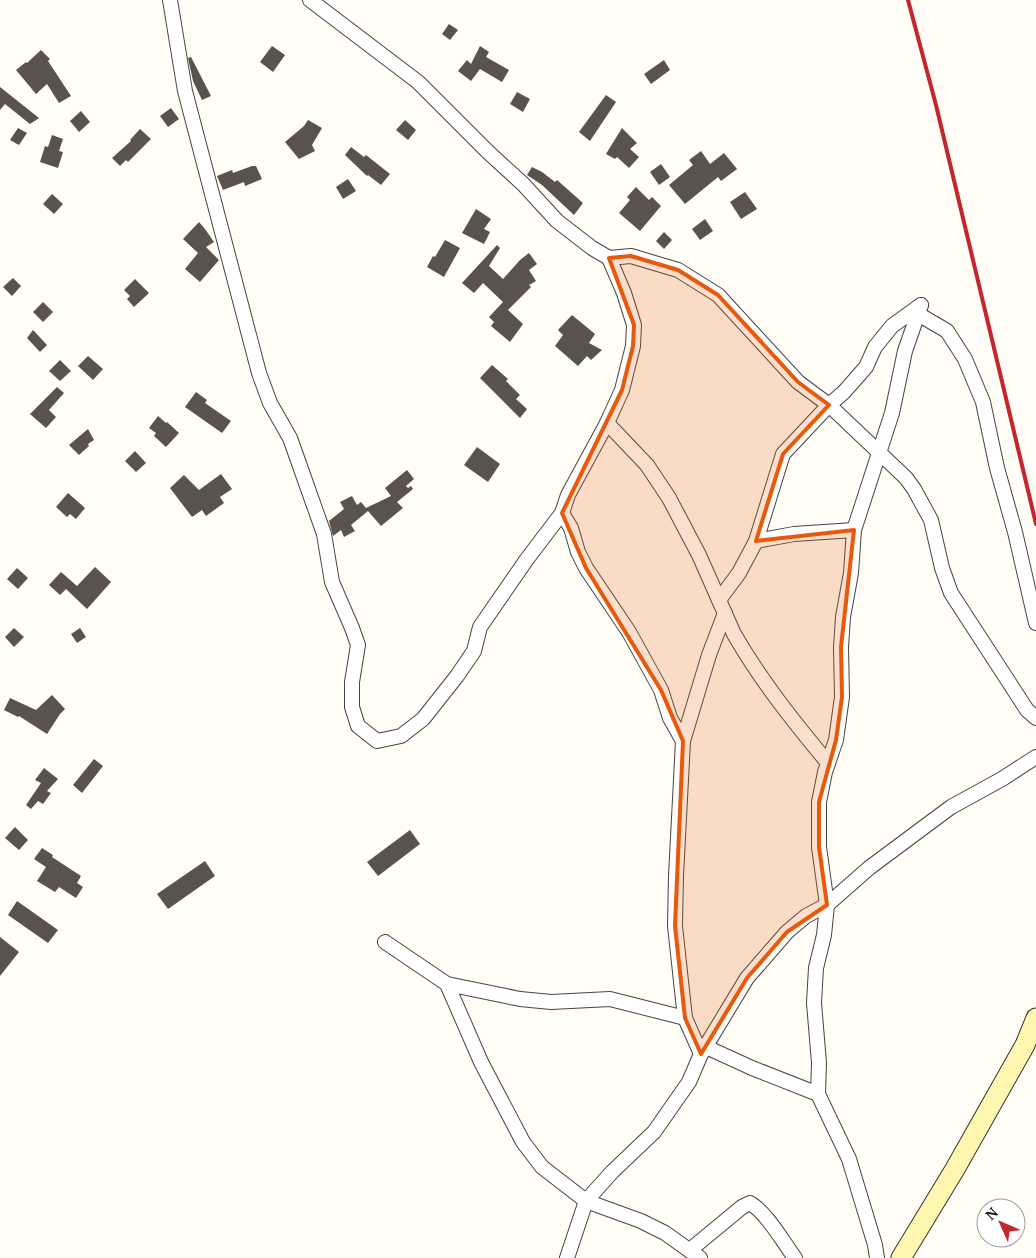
<svg xmlns="http://www.w3.org/2000/svg" width="1036" height="1258" viewBox="0 0 1036 1258" font-family="'PT Serif',serif">
  <style>
    .building { fill: #5a524d }
    .lines { fill: none; stroke-linecap: round; stroke-linejoin: round }
    .street-casing { stroke: #444; stroke-width: 16 }
    .secondary-casing { stroke: #333; stroke-width: 21 }
    .street { stroke: #fff; stroke-width: 14 }
    .secondary { stroke: #fff6b0; stroke-width: 19 }
    .rail { stroke: #c4262e; stroke-width: 4 }
    .marked { fill: #e8590c; fill-opacity: 0.2; stroke: #e8590c; stroke-width: 4; stroke-linejoin: round }
  </style>
  <rect width="100%" height="100%" fill="#fffdf5"/>
  <g class="building">
    <path d="M 449,24 L 458,30 L 450,40 L 442,34 Z"/>
    <path d="M 272,46 L 285,55 L 273,72 L 260,62 Z"/>
    <path d="M 480,46 L 489,52 L 486,57 L 509,70 L 502,82 L 480,69 L 471,81 L 458,71 L 467,60 L 471,64 Z"/>
    <path d="M 41,50 L 50,59 L 48,61 L 71,96 L 59,103 L 47,84 L 36,94 L 16,70 L 26,62 L 27,63 Z"/>
    <path d="M 191,57 L 211,96 L 202,100 L 193,81 L 188,58 Z"/>
    <path d="M 664,60 L 670,70 L 651,84 L 644,74 Z"/>
    <path d="M 0,87 L 39,118 L 30,124 L 5,104 L 0,110 Z"/>
    <path d="M 517,92 L 530,99 L 523,112 L 510,104 Z"/>
    <path d="M 606,95 L 616,102 L 590,141 L 579,132 Z"/>
    <path d="M 171,108 L 179,119 L 168,127 L 160,116 Z"/>
    <path d="M 81,111 L 90,122 L 79,132 L 70,121 Z"/>
    <path d="M 308,120 L 322,128 L 312,145 L 315,151 L 299,159 L 285,142 L 304,126 Z"/>
    <path d="M 405,120 L 416,130 L 408,140 L 396,130 Z"/>
    <path d="M 18,128 L 27,133 L 19,145 L 10,140 Z"/>
    <path d="M 622,128 L 637,143 L 630,149 L 639,157 L 629,168 L 617,157 L 615,159 L 606,154 Z"/>
    <path d="M 140,129 L 151,139 L 128,162 L 126,160 L 120,166 L 112,158 L 131,141 L 130,140 Z"/>
    <path d="M 52,135 L 63,139 L 59,151 L 63,152 L 58,168 L 40,162 L 45,146 L 48,147 Z"/>
    <path d="M 351,147 L 364,157 L 366,155 L 390,174 L 381,185 L 368,175 L 367,176 L 345,155 Z"/>
    <path d="M 701,151 L 710,164 L 724,153 L 737,169 L 721,181 L 718,177 L 685,204 L 669,185 L 693,165 L 689,160 Z"/>
    <path d="M 661,164 L 670,177 L 659,185 L 650,172 Z"/>
    <path d="M 252,166 L 256,166 L 262,179 L 245,186 L 244,182 L 223,190 L 217,176 L 232,170 L 233,173 Z"/>
    <path d="M 532,167 L 542,172 L 555,182 L 557,180 L 583,203 L 574,215 L 542,185 L 527,175 Z"/>
    <path d="M 348,179 L 356,191 L 343,199 L 336,187 Z"/>
    <path d="M 636,187 L 649,200 L 652,197 L 661,206 L 640,231 L 619,213 L 630,200 L 627,197 Z"/>
    <path d="M 745,192 L 757,209 L 741,219 L 730,202 Z"/>
    <path d="M 52,194 L 63,204 L 54,214 L 43,204 Z"/>
    <path d="M 476,209 L 491,219 L 484,229 L 490,232 L 484,244 L 462,233 Z"/>
    <path d="M 705,219 L 713,231 L 700,240 L 692,229 Z"/>
    <path d="M 199,222 L 205,229 L 214,242 L 206,247 L 219,260 L 200,282 L 185,269 L 198,253 L 183,239 Z"/>
    <path d="M 664,232 L 672,240 L 664,249 L 656,241 Z"/>
    <path d="M 445,240 L 460,248 L 444,277 L 427,267 L 433,256 L 435,257 Z"/>
    <path d="M 497,245 L 500,248 L 489,266 L 503,279 L 520,260 L 529,253 L 537,264 L 529,270 L 536,281 L 529,285 L 531,287 L 508,310 L 523,324 L 510,342 L 491,326 L 494,322 L 489,317 L 503,302 L 483,283 L 474,293 L 462,283 Z"/>
    <path d="M 13,278 L 21,286 L 12,296 L 3,287 Z"/>
    <path d="M 135,279 L 149,293 L 134,307 L 127,299 L 130,296 L 124,290 Z"/>
    <path d="M 43,302 L 53,312 L 43,322 L 33,312 Z"/>
    <path d="M 572,315 L 595,334 L 589,343 L 602,350 L 591,360 L 587,356 L 578,366 L 555,346 L 563,335 L 558,330 Z"/>
    <path d="M 33,330 L 47,345 L 40,352 L 27,338 Z"/>
    <path d="M 88,356 L 103,369 L 93,380 L 78,366 Z"/>
    <path d="M 60,360 L 71,371 L 60,381 L 49,371 Z"/>
    <path d="M 492,365 L 508,379 L 506,381 L 520,395 L 516,399 L 527,409 L 520,418 L 480,378 Z"/>
    <path d="M 57,387 L 64,393 L 49,410 L 56,417 L 46,428 L 30,414 Z"/>
    <path d="M 196,392 L 207,400 L 205,403 L 231,421 L 222,433 L 185,407 Z"/>
    <path d="M 158,416 L 166,423 L 167,422 L 179,433 L 166,447 L 154,436 L 156,433 L 149,428 Z"/>
    <path d="M 88,429 L 94,440 L 88,444 L 89,446 L 79,455 L 69,445 Z"/>
    <path d="M 477,447 L 500,464 L 488,482 L 464,465 Z"/>
    <path d="M 135,451 L 146,463 L 136,472 L 125,461 Z"/>
    <path d="M 407,470 L 414,479 L 406,486 L 408,488 L 411,486 L 413,489 L 397,502 L 403,508 L 381,526 L 368,511 L 351,525 L 355,531 L 344,537 L 341,530 L 333,536 L 329,521 L 344,509 L 340,502 L 352,496 L 357,505 L 361,502 L 366,508 L 391,496 L 385,488 Z"/>
    <path d="M 221,474 L 232,489 L 220,497 L 224,503 L 206,516 L 202,510 L 192,517 L 170,488 L 184,475 L 199,490 Z"/>
    <path d="M 68,493 L 85,508 L 76,519 L 70,514 L 67,517 L 56,507 Z"/>
    <path d="M 95,567 L 111,582 L 87,609 L 66,589 L 60,595 L 49,585 L 61,572 L 77,586 Z"/>
    <path d="M 17,568 L 28,578 L 18,589 L 7,579 Z"/>
    <path d="M 14,628 L 24,637 L 14,647 L 5,637 Z"/>
    <path d="M 80,628 L 86,637 L 77,643 L 71,634 Z"/>
    <path d="M 52,695 L 65,709 L 60,714 L 47,734 L 19,716 L 18,717 L 4,710 L 10,698 L 36,710 Z"/>
    <path d="M 94,759 L 103,766 L 82,793 L 73,785 Z"/>
    <path d="M 44,768 L 58,779 L 47,791 L 51,793 L 43,804 L 38,801 L 31,809 L 26,805 L 41,783 L 35,780 Z"/>
    <path d="M 15,827 L 28,840 L 19,850 L 5,838 Z"/>
    <path d="M 410,830 L 420,844 L 378,876 L 367,862 Z"/>
    <path d="M 42,848 L 53,855 L 52,857 L 81,876 L 77,883 L 83,887 L 76,898 L 59,887 L 55,892 L 37,881 L 46,867 L 34,859 Z"/>
    <path d="M 205,861 L 215,876 L 168,909 L 157,894 Z"/>
    <path d="M 17,901 L 58,930 L 48,943 L 8,915 Z"/>
    <path d="M 0,937 L 19,952 L 0,976 Z"/>
  </g>
  <g class="lines">
    <defs>
      <g id="street">
        <path d="M 170,0 L 185,91 L 259,373 L 270,403 L 290,438 L 324,534 L 332,582 L 352,628 L 358,645 L 352,682 L 352,707 L 358,726 L 377,741 L 401,736 L 423,719 L 457,676 L 474,651 L 480,627 L 527,559 L 562,513"/>
        <path d="M 310,0 L 418,82 L 488,152 L 523,184 L 557,221 L 592,248 L 609,258 L 631,256 L 678,270 L 718,295 L 798,382 L 829,405 L 906,478 L 914,489 L 931,520 L 942,568 L 951,593 L 1027,710 L 1036,718"/>
        <path d="M 609,258 L 624,293 L 634,325 L 633,346 L 622,390 L 607,423 L 568,495 L 562,513 L 571,528 L 578,552 L 586,568 L 629,632 L 661,690 L 670,718 L 683,741"/>
        <path d="M 918,314 L 947,331 L 965,359 L 983,402 L 997,468 L 1015,532 L 1036,623"/>
        <path d="M 607,423 L 647,465 L 669,498 L 699,555 L 734,634 C 761,681 794,722 828,763"/>
        <path d="M 756,541 L 794,534 L 854,530"/>
        <path d="M 719,600 L 739,573 L 756,541 L 783,454 L 829,405 L 844,392 L 866,367 L 875,347 L 892,326 L 921,305"/>
        <path d="M 385,942 L 447,984 L 481,1062 L 523,1142 L 542,1167 L 586,1201 L 641,1221 L 665,1233 L 700,1258"/>
        <path d="M 447,984 L 520,999 L 551,1002 L 610,999 L 685,1018"/>
        <path d="M 706,1047 L 752,1068 L 818,1094"/>
        <path d="M 701,1054 L 685,1018 L 675,926 L 676,876 L 683,741 L 709,655 L 725,613"/>
        <path d="M 690,1250 L 742,1207 L 750,1203 C 766,1212 784,1243 795,1258"/>
        <path d="M 567,1258 L 586,1201 L 612,1172 L 654,1132 L 689,1082 L 701,1054 L 747,978 L 787,932 L 806,916 L 827,905 L 869,868 L 951,807 L 1002,779 L 1036,757"/>
        <path d="M 877,1258 L 875,1245 L 849,1159 L 818,1094 L 819,1063 L 814,1003 L 816,968 L 824,935 L 827,905 L 819,847 L 819,802 L 825,772 L 836,740 L 842,697 L 841,647 L 843,617 L 851,573 L 854,530 L 892,413 L 905,351 L 921,305"/>
      </g>
      <path id="secondary" d="M 901,1258 L 955,1169 L 1025,1045 L 1036,1018"/>
    </defs>
    <use href="#street" class="street-casing"/>
    <use href="#secondary" class="secondary-casing"/>
    <use href="#street" class="street"/>
    <use href="#secondary" class="secondary"/>
    <path class="rail" d="M 908,0 L 936,105 L 1036,524"/>
  </g>
  <path class="marked" d="M 631,256 L 678,270 L 718,295 L 798,382 L 829,405 L 783,454 L 756,541 L 854,530 L 841,647 L 842,697 L 836,740 L 819,802 L 819,847 L 827,905 L 787,932 L 747,978 L 701,1054 L 685,1018 L 675,926 L 683,741 L 661,690 L 586,568 L 562,513 L 622,390 L 633,346 L 634,325 L 609,258 Z"/>
  <g transform="translate(1001 1223) rotate(315)"><circle r="24" fill="#ffffff" stroke="#a0a0a0"/>
  <path d="M0-4L9 19L0 12L-9 19Z" fill="#c4262e"/>
  <text y="-8" font-size="14" font-weight="bold" text-anchor="middle" fill="#111111">N</text>
  </g>
</svg>
